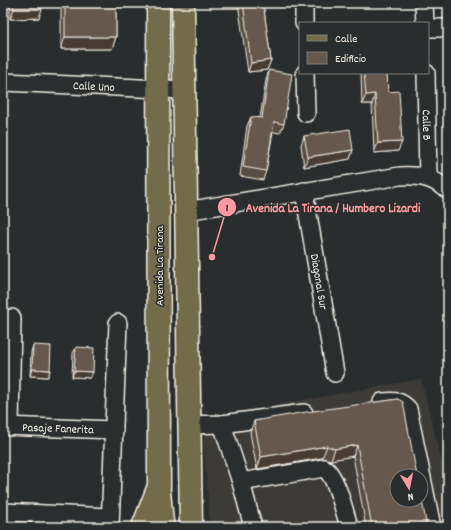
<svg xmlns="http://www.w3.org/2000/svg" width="451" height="530" viewBox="0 0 451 530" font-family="Dekko,sans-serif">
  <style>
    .built { fill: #3c3a37; fill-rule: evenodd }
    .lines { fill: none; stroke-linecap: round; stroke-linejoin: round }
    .minor-casing { stroke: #f4f1e8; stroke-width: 20 }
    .major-casing { stroke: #f4f1e8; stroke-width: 24 }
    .highway-casing { stroke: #f4f1e8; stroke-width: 25 }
    .minor { stroke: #2a2d2e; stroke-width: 17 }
    .major { stroke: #736c4b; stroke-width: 21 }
    .highway { stroke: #736c4b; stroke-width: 22 }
    .wall { fill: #584d42; stroke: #f4f1e8 }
    .shaded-wall { fill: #473e36; stroke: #f4f1e8 }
    .building { fill: #66594d; stroke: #f4f1e8 }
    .labels { text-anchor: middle; stroke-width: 3; stroke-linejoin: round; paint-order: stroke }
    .street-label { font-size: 12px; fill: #f4f1e8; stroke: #2a2d2e }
    .leader { fill: none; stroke: #ff9aa2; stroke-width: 1.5 }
    .callout-dot { fill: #ff9aa2; stroke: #2a2d2e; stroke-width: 1.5 }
    .mark-label { font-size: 12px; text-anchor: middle; font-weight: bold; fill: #111 }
    .callout-label { font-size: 13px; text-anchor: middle; font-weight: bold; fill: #ff9aa2; stroke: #2a2d2e; stroke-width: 3; stroke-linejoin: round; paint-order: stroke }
  </style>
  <rect width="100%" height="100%" fill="#2a2d2e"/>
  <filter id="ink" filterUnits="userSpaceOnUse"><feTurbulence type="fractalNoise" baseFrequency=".025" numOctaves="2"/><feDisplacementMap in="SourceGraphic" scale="8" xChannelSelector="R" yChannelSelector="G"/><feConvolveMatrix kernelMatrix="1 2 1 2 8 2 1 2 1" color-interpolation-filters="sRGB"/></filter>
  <g filter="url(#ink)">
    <path class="built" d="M 421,379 L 448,486 L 448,527 L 210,527 L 202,418 ZM 397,476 L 421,476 L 421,500 L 397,500 Z"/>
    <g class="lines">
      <defs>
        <g id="minor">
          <path d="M 304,3 L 304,23"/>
          <path d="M 424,3 L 425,23"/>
          <path d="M 428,28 L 448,28"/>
          <path d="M 305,73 L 306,113"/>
          <path id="s1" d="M 426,73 L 428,177"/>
          <path id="s2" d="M 3,82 L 185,90"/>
          <path id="s3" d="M 304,191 L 335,373"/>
          <path d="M 186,211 L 400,176 C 420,175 432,177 448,190"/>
          <path d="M 382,402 C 393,401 400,400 408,409 L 432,527"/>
          <path d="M 222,424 L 241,482 L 253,527"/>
          <path d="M 189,425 L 222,424 L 304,413"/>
          <path id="s4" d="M 3,426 L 114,430"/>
          <path d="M 10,427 L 12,318"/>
          <path d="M 241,482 L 324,468 C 336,475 345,513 349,527"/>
          <path d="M 3,512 L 110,517"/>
          <path d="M 110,527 L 118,323"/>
        </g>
        <path id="major" d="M 159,486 L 163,527"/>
        <g id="highway">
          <path d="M 183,3 L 191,527"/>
          <path d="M 143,527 L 159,486 L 158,3"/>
        </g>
      </defs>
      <use href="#minor" class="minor-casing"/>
      <use href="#major" class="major-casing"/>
      <use href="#highway" class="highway-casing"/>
      <use href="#minor" class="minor"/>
      <use href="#major" class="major"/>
      <use href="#highway" class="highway"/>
    </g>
    <g class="wall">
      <path d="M 10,3 L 42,3 L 39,18 L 10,19 Z"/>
      <path d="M 61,3 L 116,3 L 116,37 L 112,49 L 61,49 Z"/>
      <path d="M 238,3 L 263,3 L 271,60 L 267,70 L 248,72 Z"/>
      <path d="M 269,70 L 284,124 L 280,133 L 273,132 L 266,171 L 263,180 L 240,176 L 247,126 L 251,117 L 260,118 L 266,80 Z"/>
      <path d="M 361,73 L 387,73 L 388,92 L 398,151 L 374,153 L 372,104 L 362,104 Z"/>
      <path d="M 304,136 L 353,150 L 350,159 L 304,167 L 301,145 Z"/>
      <path d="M 33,345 L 50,370 L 48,377 L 30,376 L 31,352 Z"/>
      <path d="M 76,347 L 93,372 L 90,378 L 72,377 L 73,353 Z"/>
      <path d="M 398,399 L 427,527 L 366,527 L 353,456 L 331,460 L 322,458 L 257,469 L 250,433 L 254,421 Z"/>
    </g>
    <g class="shaded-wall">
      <path d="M 14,9 L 42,9 L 39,18 L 10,19 Z"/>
      <path d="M 65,37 L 116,37 L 112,49 L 61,49 Z"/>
      <path d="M 271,60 L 267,70 L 248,72 L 251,63 Z"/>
      <path d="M 375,94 L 372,104 L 362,104 L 366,95 Z"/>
      <path d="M 402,142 L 398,151 L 374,153 L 378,143 Z"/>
      <path d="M 353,150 L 350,159 L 304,167 L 308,157 Z"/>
      <path d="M 32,369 L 50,370 L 48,377 L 30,376 Z"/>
      <path d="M 74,371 L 93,372 L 90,378 L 72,377 Z"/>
      <path d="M 357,445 L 353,456 L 331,460 L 335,449 Z"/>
      <path d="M 327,446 L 322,458 L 257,469 L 261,457 Z"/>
    </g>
    <g class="building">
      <path d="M 13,3 L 42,3 L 42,9 L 14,9 Z"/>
      <rect x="65" y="3" width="51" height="34"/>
      <path d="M 243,3 L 263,3 L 271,60 L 251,63 Z"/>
      <path d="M 269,70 L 292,74 L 284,124 L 274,122 L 266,171 L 243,167 L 251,117 L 262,118 Z"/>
      <path d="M 364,73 L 387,73 L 388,92 L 399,91 L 402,142 L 378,143 L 375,94 L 366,95 Z"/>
      <path d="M 350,129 L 353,150 L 308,157 L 304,136 Z"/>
      <path d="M 3,309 L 4,309 L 3,348 Z"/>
      <path d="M 33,345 L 51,346 L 50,370 L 32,369 Z"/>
      <path d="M 76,347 L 94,348 L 93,372 L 74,371 Z"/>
      <path d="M 398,399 L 403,402 L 417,476 L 397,476 L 397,500 L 421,500 L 421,496 L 427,527 L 372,527 L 357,445 L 335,449 L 327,446 L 261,457 L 254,421 L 306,412 Z"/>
    </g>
  </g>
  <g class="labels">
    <g class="street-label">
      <text dy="4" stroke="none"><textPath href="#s2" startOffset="91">Calle Uno</textPath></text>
      <text dy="4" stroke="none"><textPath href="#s1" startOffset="52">Calle B</textPath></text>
      <text transform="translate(159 266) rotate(-90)" y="4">Avenida La Tirana</text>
      <text dy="4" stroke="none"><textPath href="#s3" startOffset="92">Diagonal Sur</textPath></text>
      <text dy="4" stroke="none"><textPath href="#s4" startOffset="55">Pasaje Fanerita</textPath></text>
    </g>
  </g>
  <path class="leader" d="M212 257L227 207"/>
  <g class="callout-dot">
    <circle cx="212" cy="257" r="4"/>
    <circle cx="227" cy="207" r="10"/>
  </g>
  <g class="mark-label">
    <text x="227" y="211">1</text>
  </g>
  <g class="callout-label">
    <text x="333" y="212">Avenida La Tirana / Humbero Lizardi</text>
  </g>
  <rect width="451" height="530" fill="none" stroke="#2a2d2e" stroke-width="16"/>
  <rect x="8" y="8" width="435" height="514" fill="none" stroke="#f4f1e8" stroke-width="1.5" filter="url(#ink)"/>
  <rect x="299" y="22" width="130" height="52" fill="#2a2d2e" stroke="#7b7b78"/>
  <rect x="307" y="35" width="20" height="6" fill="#736c4b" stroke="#7b7b78"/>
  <text x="335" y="42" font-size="12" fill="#f4f1e8">Calle</text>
  <rect x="307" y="52" width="20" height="12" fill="#66594d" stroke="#7b7b78"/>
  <text x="335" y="62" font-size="12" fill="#f4f1e8">Edificio</text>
  <g transform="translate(409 488) rotate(170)"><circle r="19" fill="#2a2d2e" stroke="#7b7b78"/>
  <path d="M0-3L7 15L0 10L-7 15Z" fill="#ff9aa2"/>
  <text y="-6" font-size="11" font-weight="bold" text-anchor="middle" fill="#f4f1e8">N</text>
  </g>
</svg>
